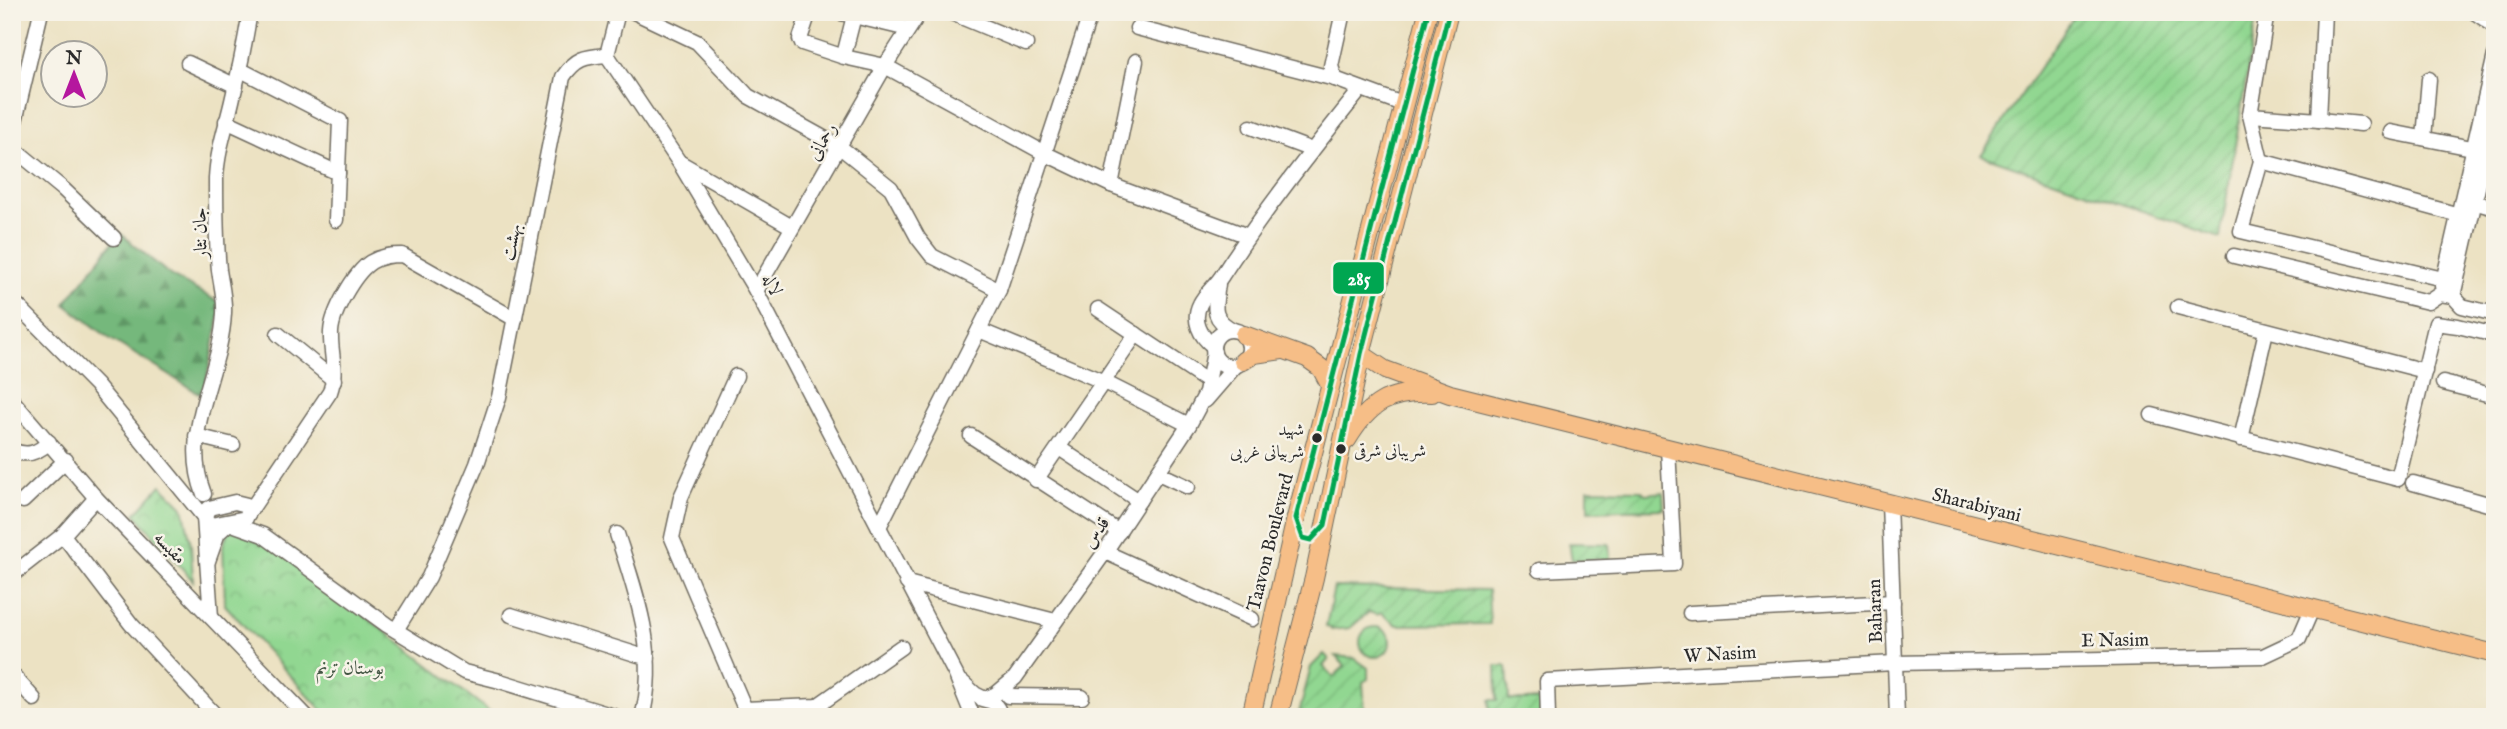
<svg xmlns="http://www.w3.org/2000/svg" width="2507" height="729" viewBox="0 0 2507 729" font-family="'IM FELL English',Amiri,serif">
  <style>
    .forest { fill: url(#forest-firs); stroke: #507253; stroke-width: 2 }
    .park { fill: url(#park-crowns); stroke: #5e815e; stroke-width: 2 }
    .garden { fill: url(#garden-furrows); stroke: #5e815e; stroke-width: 2 }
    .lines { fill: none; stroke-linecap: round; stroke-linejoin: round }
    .minor-casing { stroke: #6f6b60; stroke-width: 17 }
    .major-casing { stroke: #6f6b60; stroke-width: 20 }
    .minor { stroke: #fff; stroke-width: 14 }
    .major { stroke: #f6be87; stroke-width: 18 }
    .bus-1-casing { stroke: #f7f3e8; stroke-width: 10 }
    .bus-1 { stroke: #00a651; stroke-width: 5 }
    .bus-dot { fill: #2b2b2b; stroke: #f7f3e8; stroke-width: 2.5 }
    .labels { text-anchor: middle; stroke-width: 5; stroke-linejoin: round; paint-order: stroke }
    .bus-label { font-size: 17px; fill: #2b2b2b; stroke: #f7f3e8; text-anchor: end }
    .street-label { font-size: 19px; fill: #2b2b2b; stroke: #f7f3e8 }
    .park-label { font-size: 19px; fill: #445644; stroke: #f7f3e8 }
    .line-badge { stroke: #f7f3e8; stroke-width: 2.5 }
    .badge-label { font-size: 19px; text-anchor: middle; font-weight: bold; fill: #fff }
  </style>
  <defs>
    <pattern id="forest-firs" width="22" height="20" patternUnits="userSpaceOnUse" patternTransform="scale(1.75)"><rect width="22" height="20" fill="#74b87b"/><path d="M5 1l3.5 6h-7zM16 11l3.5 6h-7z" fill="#5f9665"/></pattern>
    <pattern id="park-crowns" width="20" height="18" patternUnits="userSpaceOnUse" patternTransform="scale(1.75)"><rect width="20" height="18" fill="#91d791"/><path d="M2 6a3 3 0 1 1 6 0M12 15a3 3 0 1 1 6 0" fill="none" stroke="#7db97d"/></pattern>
    <pattern id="garden-furrows" width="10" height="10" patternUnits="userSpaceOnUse" patternTransform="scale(1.75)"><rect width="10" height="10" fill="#91d791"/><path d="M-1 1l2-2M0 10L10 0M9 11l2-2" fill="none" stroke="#7db97d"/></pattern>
  </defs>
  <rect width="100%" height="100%" fill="#f7f3e8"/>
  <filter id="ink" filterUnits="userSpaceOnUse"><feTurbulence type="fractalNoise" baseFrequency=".0143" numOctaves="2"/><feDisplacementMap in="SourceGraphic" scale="14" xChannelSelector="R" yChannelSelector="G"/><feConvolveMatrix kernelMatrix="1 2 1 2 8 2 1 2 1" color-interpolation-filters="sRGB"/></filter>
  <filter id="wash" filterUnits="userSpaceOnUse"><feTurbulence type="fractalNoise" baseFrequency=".00686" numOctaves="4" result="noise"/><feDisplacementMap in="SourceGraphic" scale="28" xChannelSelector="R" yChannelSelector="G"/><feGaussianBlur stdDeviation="1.57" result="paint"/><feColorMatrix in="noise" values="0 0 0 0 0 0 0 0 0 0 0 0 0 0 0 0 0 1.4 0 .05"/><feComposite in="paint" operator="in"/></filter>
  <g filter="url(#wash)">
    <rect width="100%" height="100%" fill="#ece2c3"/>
    <path class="forest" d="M 120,233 L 170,275 L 222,304 L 203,396 L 109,338 L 65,304 Z"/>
    <g class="park">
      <path d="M 161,485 L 183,507 L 191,544 L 193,581 L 135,514 Z"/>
      <path d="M 231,526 L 259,535 L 497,717 L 328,717 L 225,605 L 223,545 Z"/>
    </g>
    <g class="garden">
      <path d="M 2077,12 L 2257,12 L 2220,238 L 1981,155 Z"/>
      <path d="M 1588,489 L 1641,490 L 1645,494 L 1663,492 L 1664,509 L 1588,511 Z"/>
      <path d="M 1569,543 L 1609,544 L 1610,559 L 1572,560 Z"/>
      <path d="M 1334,587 L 1488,590 L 1490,624 L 1397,625 L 1381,613 L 1377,615 L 1369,612 L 1350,628 L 1331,630 L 1331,628 L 1326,627 Z"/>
      <circle cx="1375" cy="642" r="15"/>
      <path d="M 1324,654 L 1329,659 L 1323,666 L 1333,677 L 1345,666 L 1336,656 L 1354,658 L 1368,668 L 1368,679 L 1363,682 L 1365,717 L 1298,717 L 1311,667 Z"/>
      <path d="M 1496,666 L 1507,666 L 1509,700 L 1540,700 L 1541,717 L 1490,717 L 1489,700 L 1497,700 Z"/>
    </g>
  </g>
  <g filter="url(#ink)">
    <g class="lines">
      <defs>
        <g id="minor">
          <path d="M 618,12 L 607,55 L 679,162 L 756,291 L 956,675 L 973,717"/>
          <path d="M 634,12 L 697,42 L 748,96 L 840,147 L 891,188 L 918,238 L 932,256 L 999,290"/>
          <path d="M 837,12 L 908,29"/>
          <path d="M 949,12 L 1026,44"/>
          <path d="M 2267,12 L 2250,115 L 2319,120 L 2324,12"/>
          <path d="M 2474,12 L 2495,26"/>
          <path d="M 1137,28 L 1335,79 L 1405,105"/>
          <path d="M 800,39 L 809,12"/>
          <path d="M 802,43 L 844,57 L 885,66 L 1046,154 L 1111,185 L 1248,236"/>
          <path d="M 845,51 L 855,12"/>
          <path d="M 188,63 L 236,86"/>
          <path d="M 239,69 L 340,121 L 336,220"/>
          <path d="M 1335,79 L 1331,66 L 1343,12"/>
          <path d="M 2250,115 L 2261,161 L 2241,231 L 2443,279"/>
          <path d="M 2319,120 L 2361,124"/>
          <path d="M 226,121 L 338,173"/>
          <path d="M 1251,127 L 1312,150"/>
          <path d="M 2391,132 L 2472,148"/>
          <path d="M 12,134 L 41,12"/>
          <path d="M 2424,138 L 2429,79"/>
          <path d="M 12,147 L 63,189 L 114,238"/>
          <path d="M 2261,161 L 2470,218"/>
          <path d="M 681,163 L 792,227"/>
          <path d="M 1111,185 L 1136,61"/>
          <path d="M 2466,200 L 2495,208"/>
          <path d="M 2234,256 L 2428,302 L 2440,294 L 2453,296 L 2462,306 L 2495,314"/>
          <path d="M 1218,284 C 1215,307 1210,318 1233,330"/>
          <path d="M 2442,286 L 2495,55"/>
          <path d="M 756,291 L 885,66 L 920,12"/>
          <path d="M 2453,296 L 2495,114"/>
          <path d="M 12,300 L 96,385 L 204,517 L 211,617"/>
          <path d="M 2178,307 L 2425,371"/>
          <path d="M 1098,309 L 1208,382"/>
          <path d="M 979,330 L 1102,381 L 1189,425"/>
          <circle cx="1231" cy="348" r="18"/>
          <path d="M 278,334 L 334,380"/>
          <path d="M 1213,346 C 1200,336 1192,320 1200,304 C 1205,293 1217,285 1223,274 C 1265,209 1313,149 1361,89"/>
          <path d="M 736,376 L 681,497 L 672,538 L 745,709"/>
          <path d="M 2443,383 L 2495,396"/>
          <path d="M 12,400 L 96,498 L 307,717"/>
          <path d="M 1206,400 L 1237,364"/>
          <path d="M 2152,415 L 2398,479 L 2436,323 L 2458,326 L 2495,335"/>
          <path d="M 196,436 L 233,445"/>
          <path d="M 971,436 L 1119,532"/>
          <path d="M 2241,439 L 2266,331"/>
          <path d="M 1059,448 L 1139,501"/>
          <path d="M 12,450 C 27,457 38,453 49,442"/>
          <path d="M 1158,473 L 1188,487"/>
          <path d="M 1036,480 L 1136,334"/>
          <path d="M 2413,483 L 2495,506"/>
          <path d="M 204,494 C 179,430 221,376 224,313 C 225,299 221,284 219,270 C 216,240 216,210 216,179 C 217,152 226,127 232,101 C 239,72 245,42 250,12"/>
          <path d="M 23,501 L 66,460"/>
          <path d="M 235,502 L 247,505 L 249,509 L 246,518 L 211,525 L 204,517 L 209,508 Z"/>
          <path d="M 1889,503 L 1897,717"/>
          <path d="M 248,514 L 330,392 C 338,370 330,354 331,332 C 332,313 354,273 371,262 C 381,256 390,255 402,255 L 515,319"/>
          <path d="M 879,527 L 999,290 L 1088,21 L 1078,12"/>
          <path d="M 617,534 C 636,593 659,654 642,717"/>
          <path d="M 63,535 L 131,624 L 217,717"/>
          <path d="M 1105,552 L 1252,619"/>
          <path d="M 208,561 L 218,533 L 229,523 L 263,535 L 387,625 L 464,672 L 500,681 L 617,717"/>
          <path d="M 1539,570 L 1674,564 L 1668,448"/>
          <path d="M 12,575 L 63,535 L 96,498"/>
          <path d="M 907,583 L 1055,621"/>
          <path d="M 1690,613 L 1893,602"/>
          <path d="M 511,615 L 648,658"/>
          <path d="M 396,630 L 429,577 L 477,464 L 499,397 L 563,77 C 576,58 584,57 607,55"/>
          <path d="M 12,674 L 34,699"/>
          <path d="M 962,682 L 975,694 L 985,699 L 996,694 L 1015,678 L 1105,552 L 1189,425 L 1206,393 L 1214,352"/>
          <path d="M 1008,696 L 1082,697"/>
          <path d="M 982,699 L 993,702 L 998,709 L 997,717"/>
          <path d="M 741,717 L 745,709 L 817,706 L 901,647"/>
          <path d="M 1548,717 L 1547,681 L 1895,663 L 2263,656 L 2299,639 L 2312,609"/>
        </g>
        <g id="major">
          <path d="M 1244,335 L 1307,358 L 1321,368 L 1330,385"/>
          <path d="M 1361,354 L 1385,370 L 1450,394 L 2495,654"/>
          <path d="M 1243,361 L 1254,354 L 1282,350"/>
          <path d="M 1347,440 C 1369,403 1389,391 1432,393"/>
          <path d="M 1251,717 L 1296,518 L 1428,12"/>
          <path d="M 1278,717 L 1314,578 L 1361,354 L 1449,12"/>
        </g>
      </defs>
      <use href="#minor" class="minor-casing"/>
      <use href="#major" class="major-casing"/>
      <use href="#minor" class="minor"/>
      <use href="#major" class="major"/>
      <defs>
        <path id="bus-1" d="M 1428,12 L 1296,518 L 1303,538 L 1311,540 L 1325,525 L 1361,354 L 1449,12"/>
      </defs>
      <use href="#bus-1" class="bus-1-casing"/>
      <use href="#bus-1" class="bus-1"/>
    </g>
  </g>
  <g class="bus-dot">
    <circle cx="1317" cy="438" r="6"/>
    <circle cx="1341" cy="449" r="6"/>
  </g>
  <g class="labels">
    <g class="bus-label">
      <text x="1304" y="435">شهید<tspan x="1304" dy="22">شربیانی غربی</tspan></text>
      <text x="1354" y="456" text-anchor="start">شریبانی شرقی</text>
    </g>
    <g class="street-label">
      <text transform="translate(821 141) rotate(-60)" y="7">رحمانی</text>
      <text transform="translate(199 233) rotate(-92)" y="7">جان نثار</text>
      <text transform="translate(510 242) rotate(-79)" y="7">بهشت</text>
      <text transform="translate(773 284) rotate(61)" y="7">لاله</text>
      <text transform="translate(1977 504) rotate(14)" y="7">Sharabiyani</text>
      <text transform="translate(1095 532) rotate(-56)" y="7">قدس</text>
      <text transform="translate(1269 542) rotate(-76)" y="7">Taavon Boulevard</text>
      <text transform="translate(171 547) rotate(46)" y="7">مقیسه</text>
      <text transform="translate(1874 611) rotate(-92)" y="7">Baharan</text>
      <text transform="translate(2115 639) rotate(-1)" y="7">E Nasim</text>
      <text transform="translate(1720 653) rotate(-3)" y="7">W Nasim</text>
    </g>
    <g class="park-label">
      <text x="350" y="674">بوستان ترنم</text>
    </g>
  </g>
  <rect class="line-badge" x="1332" y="261" width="53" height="34" rx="7" fill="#00a651"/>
  <g class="badge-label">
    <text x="1359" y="285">285</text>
  </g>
  <rect width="2507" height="729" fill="none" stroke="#f7f3e8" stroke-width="42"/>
  <g transform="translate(74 74)"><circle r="33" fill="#f7f3e8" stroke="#a5a39c" stroke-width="2"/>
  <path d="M0-5L12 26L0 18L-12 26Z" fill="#b5179e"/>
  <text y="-10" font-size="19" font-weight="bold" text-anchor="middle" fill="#2b2b2b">N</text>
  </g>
</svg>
